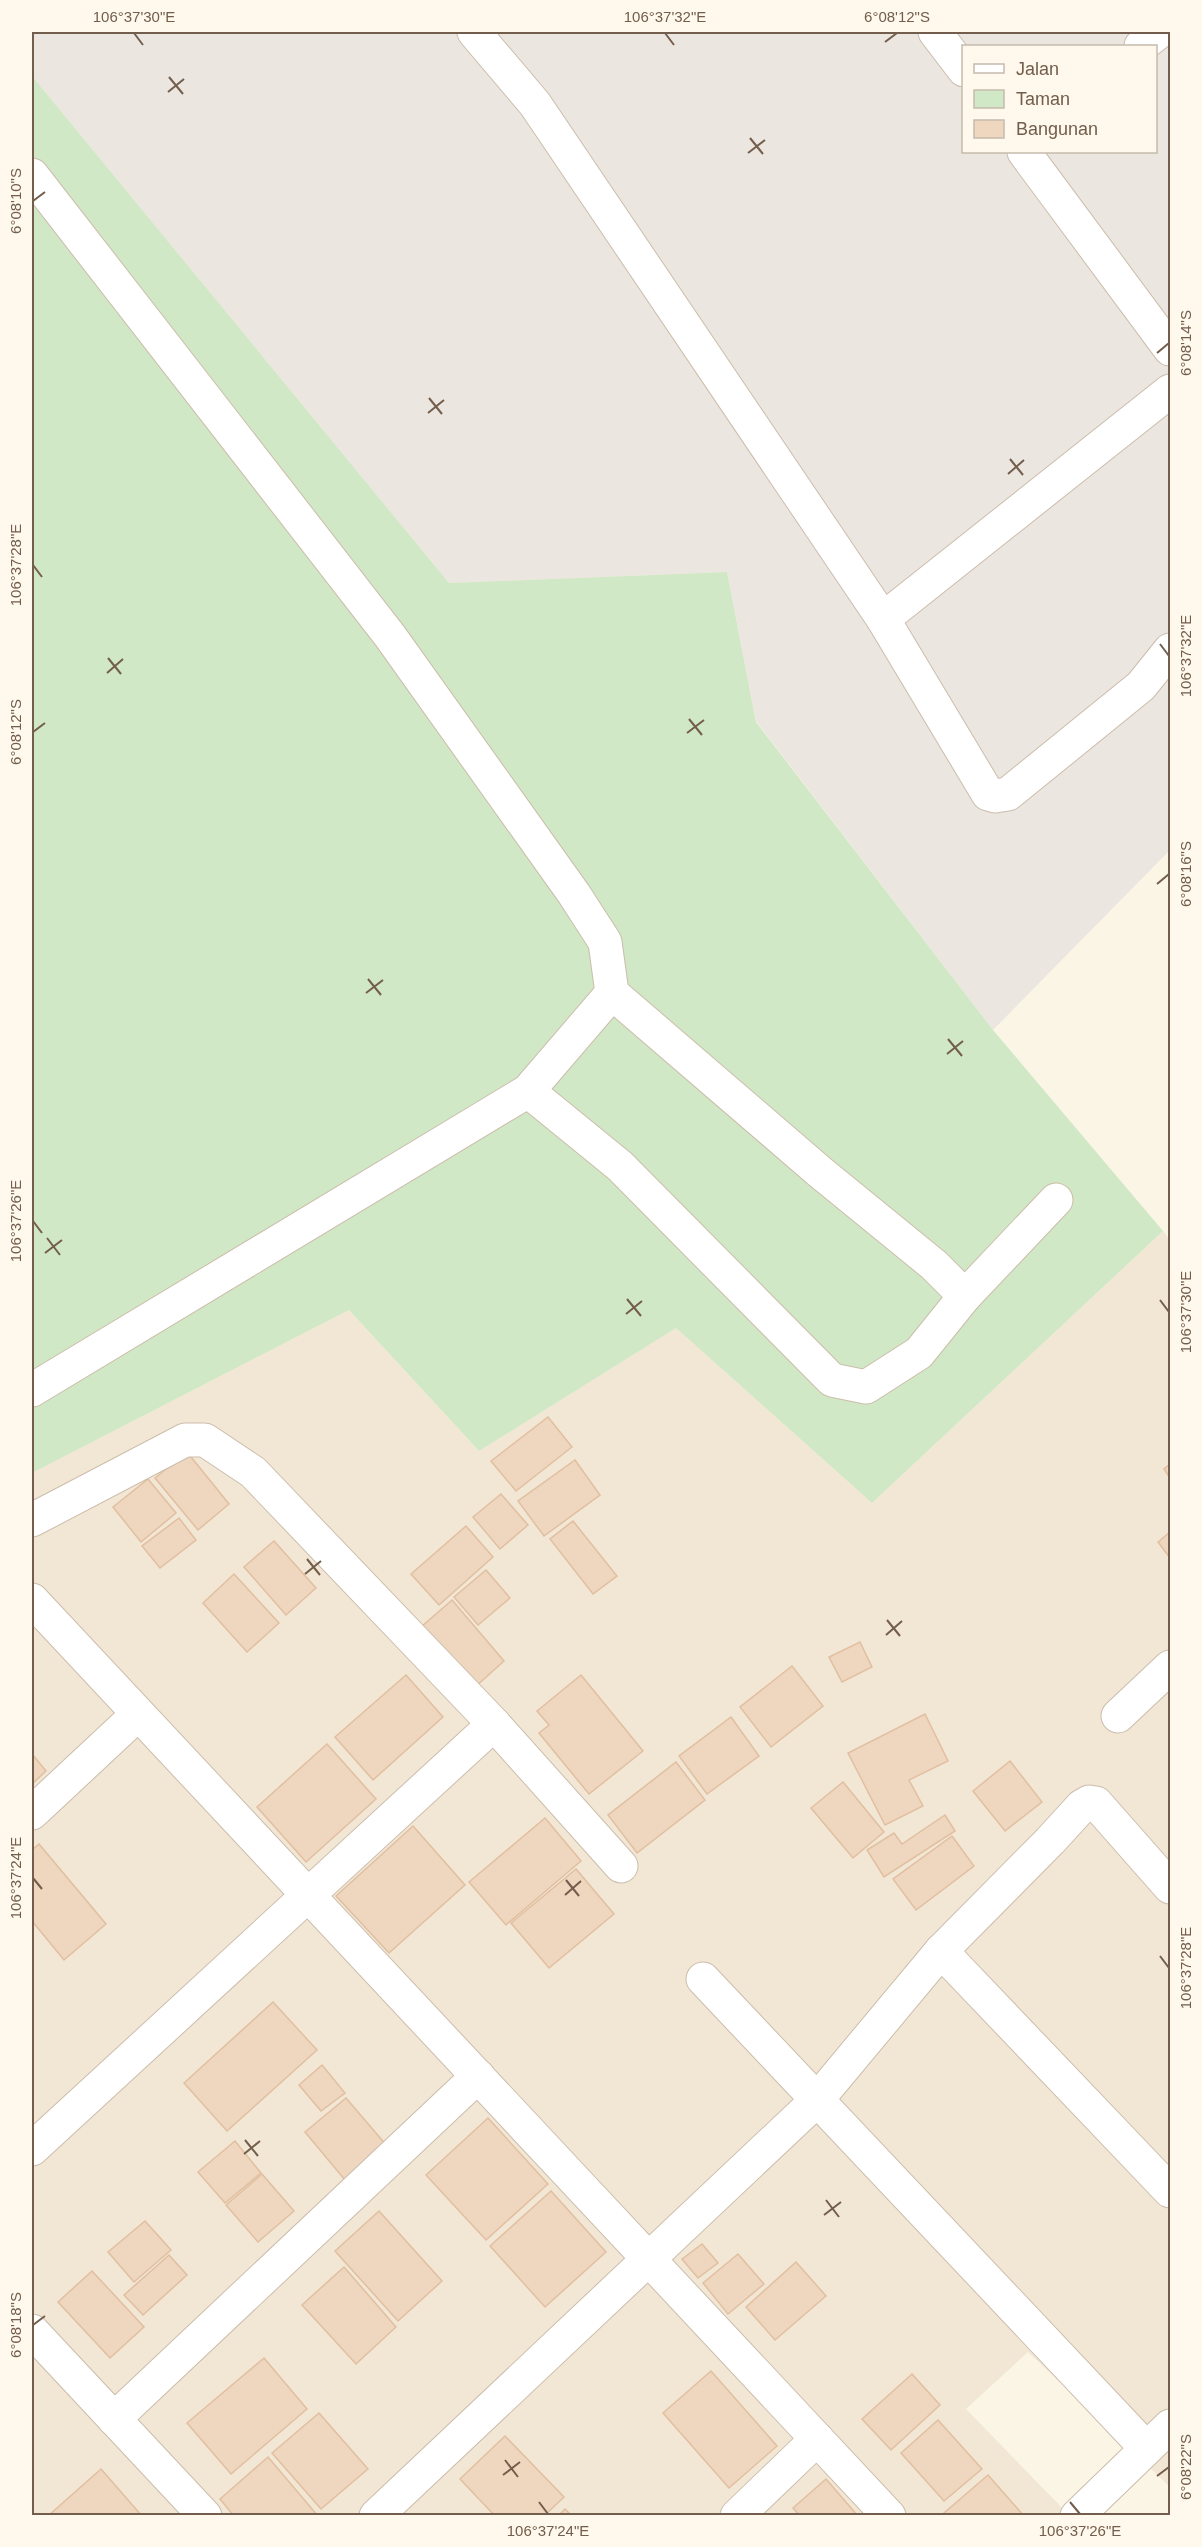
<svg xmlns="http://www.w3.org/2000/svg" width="1202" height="2547" viewBox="0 0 1202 2547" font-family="Arial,sans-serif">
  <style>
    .residential { fill: #f2e7d4 }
    .industrial { fill: #ebe6df; fill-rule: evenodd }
    .green { fill: #d0e8c5 }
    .building { fill: #efd6bf; stroke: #e1bfa0; stroke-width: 1.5 }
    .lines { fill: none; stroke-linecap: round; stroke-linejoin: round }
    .minor-casing { stroke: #ccbdac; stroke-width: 35 }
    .minor { stroke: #fff; stroke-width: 33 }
    .ticks { fill: none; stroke: #735d4c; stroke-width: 2 }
    .neatline { fill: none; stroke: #735d4c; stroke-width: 2 }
    .ticks-label { font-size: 15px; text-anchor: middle; fill: #735d4c }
  </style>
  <rect width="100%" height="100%" fill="#fbf5e6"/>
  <path class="residential" d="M 1163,1231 L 1170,1240 L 1170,2487 L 1028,2352 L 966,2409 L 1069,2515 L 32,2516 L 32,1473 L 349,1310 L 479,1451 L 676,1328 L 872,1503 Z"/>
  <path class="industrial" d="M 32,32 L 1170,32 L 1170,850 L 993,1030 L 756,721 L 727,572 L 449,583 L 32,76 ZM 964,46 L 1156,46 L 1156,152 L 964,152 Z"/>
  <path class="green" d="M 32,76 L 449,583 L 727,572 L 756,722 L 993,1030 L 1163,1231 L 872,1503 L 676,1328 L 479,1451 L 349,1310 L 32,1473 Z"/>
  <g class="building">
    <path d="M 548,1417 L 572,1447 L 516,1491 L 491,1461 Z"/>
    <path d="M 187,1452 L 229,1504 L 198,1530 L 155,1478 Z"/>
    <path d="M 575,1460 L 600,1495 L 544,1536 L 518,1501 Z"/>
    <path d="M 1170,1464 L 1170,1478 L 1164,1469 Z"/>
    <path d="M 148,1479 L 176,1513 L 141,1542 L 113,1507 Z"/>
    <path d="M 501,1494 L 528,1525 L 500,1549 L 473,1517 Z"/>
    <path d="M 179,1518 L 196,1540 L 160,1568 L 142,1546 Z"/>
    <path d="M 573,1521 L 617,1576 L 593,1594 L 550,1539 Z"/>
    <path d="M 466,1526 L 493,1557 L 439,1605 L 411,1574 Z"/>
    <path d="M 1170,1532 L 1170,1558 L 1158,1542 Z"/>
    <path d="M 274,1541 L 316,1588 L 286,1615 L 244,1567 Z"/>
    <path d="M 486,1570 L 510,1598 L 478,1625 L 454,1597 Z"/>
    <path d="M 234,1574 L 279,1623 L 247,1652 L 203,1603 Z"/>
    <path d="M 452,1600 L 504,1661 L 474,1688 L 421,1627 Z"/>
    <path d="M 860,1642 L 872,1667 L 842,1682 L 829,1657 Z"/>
    <path d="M 792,1666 L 823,1706 L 771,1747 L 740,1707 Z"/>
    <path d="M 406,1675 L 443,1717 L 373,1780 L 335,1737 Z"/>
    <path d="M 581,1675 L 643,1751 L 589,1794 L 539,1733 L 549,1725 L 537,1711 Z"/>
    <path d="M 925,1714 L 948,1761 L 909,1780 L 923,1806 L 885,1825 L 848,1753 Z"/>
    <path d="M 731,1717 L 759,1756 L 707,1794 L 679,1756 Z"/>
    <path d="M 327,1744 L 376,1799 L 306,1862 L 257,1807 Z"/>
    <path d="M 32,1754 L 46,1771 L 32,1784 Z"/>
    <path d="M 1010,1761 L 1042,1802 L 1005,1831 L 973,1791 Z"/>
    <path d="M 676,1762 L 705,1800 L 637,1853 L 608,1815 Z"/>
    <path d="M 843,1782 L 884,1832 L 853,1858 L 811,1808 Z"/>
    <path d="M 945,1815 L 955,1831 L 884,1877 L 867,1850 L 894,1833 L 902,1844 Z"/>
    <path d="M 545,1818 L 581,1861 L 506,1925 L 469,1882 Z"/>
    <path d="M 413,1826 L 465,1885 L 389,1953 L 336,1896 Z"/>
    <path d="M 952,1836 L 974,1866 L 916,1910 L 893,1879 Z"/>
    <path d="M 39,1844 L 106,1924 L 64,1960 L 32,1921 L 32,1850 Z"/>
    <path d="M 576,1869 L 614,1914 L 549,1968 L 511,1923 Z"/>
    <path d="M 273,2002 L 317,2050 L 227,2131 L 184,2083 Z"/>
    <path d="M 322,2065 L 345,2093 L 321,2111 L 299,2085 Z"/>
    <path d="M 346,2098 L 387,2146 L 345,2180 L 305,2132 Z"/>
    <path d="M 488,2118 L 548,2184 L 486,2240 L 426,2175 Z"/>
    <path d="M 235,2141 L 261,2173 L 225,2203 L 198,2172 Z"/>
    <path d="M 262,2174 L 294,2211 L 258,2242 L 226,2205 Z"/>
    <path d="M 551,2191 L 606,2252 L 545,2307 L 490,2246 Z"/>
    <path d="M 379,2211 L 442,2281 L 398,2321 L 335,2251 Z"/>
    <path d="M 145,2221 L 171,2250 L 134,2282 L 108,2252 Z"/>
    <path d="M 702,2244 L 718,2263 L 698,2278 L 682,2259 Z"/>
    <path d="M 738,2254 L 764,2284 L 728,2314 L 703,2283 Z"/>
    <path d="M 169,2255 L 187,2275 L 143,2315 L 124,2295 Z"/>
    <path d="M 796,2262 L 826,2296 L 775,2340 L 746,2307 Z"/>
    <path d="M 344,2267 L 396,2327 L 356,2364 L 302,2305 Z"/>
    <path d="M 92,2271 L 144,2327 L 110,2358 L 58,2302 Z"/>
    <path d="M 264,2358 L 307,2409 L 231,2474 L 187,2423 Z"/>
    <path d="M 711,2371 L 777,2446 L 729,2488 L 663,2413 Z"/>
    <path d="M 912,2374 L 940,2405 L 891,2450 L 862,2419 Z"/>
    <path d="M 319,2413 L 368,2469 L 321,2509 L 272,2453 Z"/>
    <path d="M 938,2420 L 982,2469 L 944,2501 L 901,2453 Z"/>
    <path d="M 505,2436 L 564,2497 L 544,2516 L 495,2516 L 460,2479 Z"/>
    <path d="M 268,2457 L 318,2516 L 234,2516 L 220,2499 Z"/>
    <path d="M 101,2469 L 142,2516 L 48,2516 Z"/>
    <path d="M 988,2475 L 1024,2516 L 945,2516 L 944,2513 Z"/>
    <path d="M 826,2479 L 858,2516 L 800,2516 L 793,2508 Z"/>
    <path d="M 565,2509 L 572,2516 L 558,2516 Z"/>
  </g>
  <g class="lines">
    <defs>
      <g id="minor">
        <path d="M 474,32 L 535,104 L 883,619 L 988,794 L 995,796 L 1008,794 L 1141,686 L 1170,650"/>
        <path d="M 935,32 L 964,70"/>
        <path d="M 1141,46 L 1159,32"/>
        <path d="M 1024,152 L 1170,349"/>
        <path d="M 32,175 L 390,636 L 574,894 L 605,942 L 612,993 L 528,1091 L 32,1390"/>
        <path d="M 883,619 L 1170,391"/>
        <path d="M 528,1091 L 620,1166 L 832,1380 L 866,1387 L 919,1353 L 965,1296 L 934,1265 L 820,1172 L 612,993"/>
        <path d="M 965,1296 L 1056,1200"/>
        <path d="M 32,1520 L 185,1440 L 205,1440 L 253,1472 L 494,1724 L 621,1866"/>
        <path d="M 32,1600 L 889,2516"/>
        <path d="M 1118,1716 L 1170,1667"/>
        <path d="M 32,1813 L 138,1714"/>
        <path d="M 941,1951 L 1170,2191"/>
        <path d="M 703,1979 L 1146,2448"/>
        <path d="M 32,2149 L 494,1724"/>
        <path d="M 32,2331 L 205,2516"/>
        <path d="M 114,2419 L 478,2076"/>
        <path d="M 376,2516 L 816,2101 L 941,1951 L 1050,1841 L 1082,1806 L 1089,1802 L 1096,1803 L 1170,1887"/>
        <path d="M 737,2516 L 817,2439"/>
        <path d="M 1077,2516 L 1170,2426"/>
      </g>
    </defs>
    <use href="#minor" class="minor-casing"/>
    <use href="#minor" class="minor"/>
  </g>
  <path class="ticks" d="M 134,33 L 143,45M 665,33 L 674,45M 885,42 L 897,33M 169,77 L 183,94M 168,92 L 184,79M 750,138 L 763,154M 748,153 L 765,140M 33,201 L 45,192M 1157,353 L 1169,343M 429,398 L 442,414M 428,413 L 444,400M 1010,459 L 1023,475M 1008,474 L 1024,460M 33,565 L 42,577M 1160,644 L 1169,656M 108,658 L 121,674M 107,673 L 123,659M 689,719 L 702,735M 33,732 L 45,723M 687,733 L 704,720M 1157,884 L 1169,874M 368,979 L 381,995M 366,993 L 383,980M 948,1039 L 962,1056M 947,1054 L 963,1041M 33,1221 L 42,1233M 47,1238 L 60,1255M 45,1253 L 62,1240M 627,1299 L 641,1316M 1160,1300 L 1169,1312M 626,1314 L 642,1301M 307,1559 L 320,1575M 305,1574 L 321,1561M 887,1620 L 900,1636M 886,1635 L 902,1621M 33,1878 L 42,1889M 566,1880 L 579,1896M 565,1895 L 581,1881M 1160,1956 L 1169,1968M 245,2140 L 258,2156M 244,2154 L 260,2141M 826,2200 L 839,2217M 824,2215 L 841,2202M 33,2325 L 45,2316M 505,2460 L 518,2477M 503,2475 L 520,2462M 1157,2476 L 1169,2467M 539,2502 L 548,2514M 1070,2502 L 1080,2514"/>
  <rect width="1202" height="2547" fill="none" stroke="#fef9ec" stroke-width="66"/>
  <rect x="962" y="45" width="195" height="108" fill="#fef9ec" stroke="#c6bbac" stroke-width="1.5"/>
  <rect x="974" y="64" width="30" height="9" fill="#ffffff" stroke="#c6bbac" stroke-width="1.5"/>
  <text x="1016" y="75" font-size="18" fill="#735d4c">Jalan</text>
  <rect x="974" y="90" width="30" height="18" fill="#d0e8c5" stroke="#c6bbac" stroke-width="1.5"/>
  <text x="1016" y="105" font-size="18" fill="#735d4c">Taman</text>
  <rect x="974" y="120" width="30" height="18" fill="#efd6bf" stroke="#c6bbac" stroke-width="1.5"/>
  <text x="1016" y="135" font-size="18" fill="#735d4c">Bangunan</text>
  <rect x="33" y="33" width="1136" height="2481" class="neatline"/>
  <g class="ticks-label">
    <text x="134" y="22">106°37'30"E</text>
    <text x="665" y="22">106°37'32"E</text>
    <text x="897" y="22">6°08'12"S</text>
    <text transform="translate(16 201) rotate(-90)" y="5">6°08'10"S</text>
    <text transform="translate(1186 343) rotate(-90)" y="5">6°08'14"S</text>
    <text transform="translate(16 565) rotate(-90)" y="5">106°37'28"E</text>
    <text transform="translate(1186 656) rotate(-90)" y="5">106°37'32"E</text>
    <text transform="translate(16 732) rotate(-90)" y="5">6°08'12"S</text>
    <text transform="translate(1186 874) rotate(-90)" y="5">6°08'16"S</text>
    <text transform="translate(16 1221) rotate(-90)" y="5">106°37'26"E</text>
    <text transform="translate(1186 1312) rotate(-90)" y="5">106°37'30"E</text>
    <text transform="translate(16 1878) rotate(-90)" y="5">106°37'24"E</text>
    <text transform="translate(1186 1968) rotate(-90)" y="5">106°37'28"E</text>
    <text transform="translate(16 2325) rotate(-90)" y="5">6°08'18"S</text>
    <text transform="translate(1186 2467) rotate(-90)" y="5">6°08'22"S</text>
    <text x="548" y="2536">106°37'24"E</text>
    <text x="1080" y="2536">106°37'26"E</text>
  </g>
</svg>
